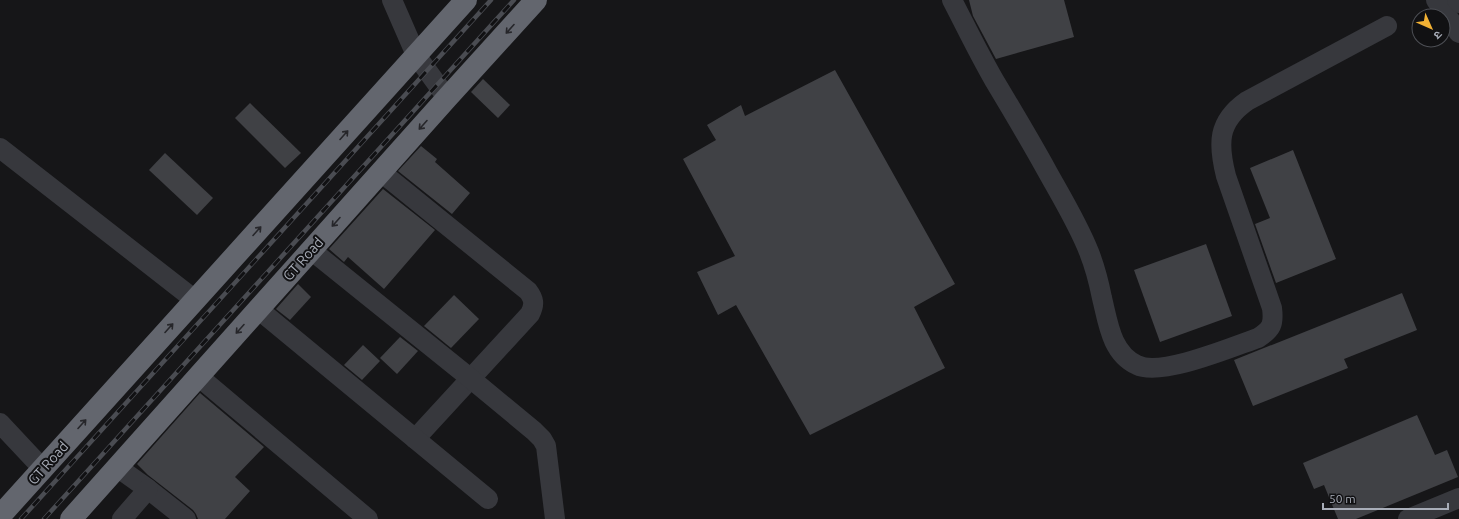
<svg xmlns="http://www.w3.org/2000/svg" width="1459" height="519" viewBox="0 0 1459 519" font-family="Ubuntu,'Noto Sans Devanagari',sans-serif">
  <style>
    .building { fill: #404145 }
    .lines { fill: none; stroke-linecap: round; stroke-linejoin: round }
    .minor { stroke: #37383d; stroke-width: 20 }
    .highway { stroke: #63666e; stroke-width: 22 }
    .rail-casing { stroke: #4a4c52; stroke-width: 4.5 }
    .rail { stroke: #111113; stroke-width: 3; stroke-dasharray: 9; stroke-linecap: butt }
    .oneway { stroke: #26262a }
    .labels { text-anchor: middle; stroke-width: 4; stroke-linejoin: round; paint-order: stroke }
    .street-label { font-size: 14px; fill: #a8adb8; stroke: #111113 }
  </style>
  <rect width="100%" height="100%" fill="#161618"/>
  <g class="building">
    <path d="M 969,0 L 1064,0 L 1074,37 L 996,59 L 973,16 Z"/>
    <path d="M 835,70 L 955,284 L 914,307 L 945,368 L 810,435 L 736,305 L 718,315 L 697,272 L 735,256 L 683,159 L 716,140 L 707,125 L 741,105 L 745,116 Z"/>
    <path d="M 483,79 L 510,105 L 498,118 L 471,92 Z"/>
    <path d="M 250,103 L 301,153 L 285,168 L 235,118 Z"/>
    <path d="M 421,146 L 437,159 L 435,162 L 470,193 L 452,214 L 398,171 Z"/>
    <path d="M 1293,150 L 1336,259 L 1276,283 L 1255,224 L 1270,218 L 1250,168 Z"/>
    <path d="M 165,153 L 213,198 L 197,215 L 149,170 Z"/>
    <path d="M 383,189 L 435,230 L 384,289 L 348,257 L 344,262 L 329,249 Z"/>
    <path d="M 1206,244 L 1232,316 L 1160,342 L 1134,270 Z"/>
    <path d="M 298,284 L 311,297 L 290,320 L 276,309 Z"/>
    <path d="M 1402,293 L 1417,330 L 1344,359 L 1348,368 L 1253,406 L 1234,360 Z"/>
    <path d="M 454,295 L 479,319 L 451,348 L 424,326 Z"/>
    <path d="M 400,337 L 418,351 L 397,374 L 380,358 Z"/>
    <path d="M 363,345 L 380,361 L 362,380 L 344,365 Z"/>
    <path d="M 200,393 L 264,447 L 235,477 L 250,491 L 225,519 L 198,519 L 196,514 L 193,510 L 148,475 L 137,464 Z"/>
    <path d="M 1417,415 L 1435,455 L 1447,450 L 1458,477 L 1356,519 L 1338,519 L 1324,485 L 1314,489 L 1303,463 Z"/>
  </g>
  <g class="lines">
    <g class="minor">
      <path d="M 392,0 L 416,55 L 447,98"/>
      <path d="M 952,0 C 966,27 979,54 994,80 C 1012,110 1030,140 1047,171 C 1062,198 1078,224 1089,252 C 1095,267 1099,283 1102,298 C 1108,322 1111,353 1137,365 C 1161,377 1232,347 1258,338 C 1272,329 1274,324 1272,308 L 1226,176 C 1218,144 1217,122 1247,101 L 1387,26"/>
      <path d="M 1436,0 L 1459,33"/>
      <path d="M 1457,0 L 1459,3"/>
      <path d="M 0,148 L 195,300"/>
      <path d="M 381,172 L 528,291 C 534,299 535,304 530,314 L 415,439"/>
      <path d="M 311,250 L 470,378 L 534,431 L 542,439 L 546,446 L 555,519"/>
      <path d="M 258,309 L 488,499"/>
      <path d="M 198,376 L 368,519"/>
      <path d="M 0,423 L 43,469"/>
      <path d="M 117,467 L 148,489 L 186,519"/>
      <path d="M 122,519 L 148,489"/>
      <path d="M 1408,519 L 1459,498"/>
    </g>
    <g class="highway">
      <path d="M 0,516 L 466,0"/>
      <path d="M 71,519 L 447,98 L 536,0"/>
    </g>
    <defs>
      <g id="rail">
        <path d="M 21,519 L 491,0"/>
        <path d="M 44,519 L 514,0"/>
      </g>
    </defs>
    <use href="#rail" class="rail-casing"/>
    <use href="#rail" class="rail"/>
  </g>
  <defs><path id="oneway-shaft" d="M-6 0H5M1.5-3L5.5 0L1.5 3" fill="none" stroke-width="1.6" stroke-linecap="round" stroke-linejoin="round"/></defs>
  <g class="oneway">
    <use href="#oneway-shaft" transform="translate(510 29) rotate(132)"/>
    <use href="#oneway-shaft" transform="translate(423 125) rotate(132)"/>
    <use href="#oneway-shaft" transform="translate(344 135) rotate(-48)"/>
    <use href="#oneway-shaft" transform="translate(336 222) rotate(132)"/>
    <use href="#oneway-shaft" transform="translate(257 231) rotate(-48)"/>
    <use href="#oneway-shaft" transform="translate(169 328) rotate(-48)"/>
    <use href="#oneway-shaft" transform="translate(240 329) rotate(132)"/>
    <use href="#oneway-shaft" transform="translate(82 424) rotate(-48)"/>
  </g>
  <g class="labels">
    <g class="street-label">
      <text transform="translate(303 259) rotate(-48)" y="5">GT Road</text>
      <text transform="translate(48 463) rotate(-48)" y="5">GT Road</text>
    </g>
  </g>
  <g transform="translate(1431 28) rotate(135)"><circle r="19" fill="#111113" stroke="#4d4f55"/>
  <path d="M0-3L7 15L0 10L-7 15Z" fill="#f2b134"/>
  <text y="-6" font-size="11" font-weight="bold" text-anchor="middle" fill="#a8adb8">उ</text>
  </g>
  <path d="M1323 503v6h125v-6" fill="none" stroke="#a8adb8" stroke-width="2"/>
  <text x="1329" y="503" font-size="12" fill="#a8adb8" stroke="#111113" stroke-width="3" paint-order="stroke">50 m</text>
</svg>
